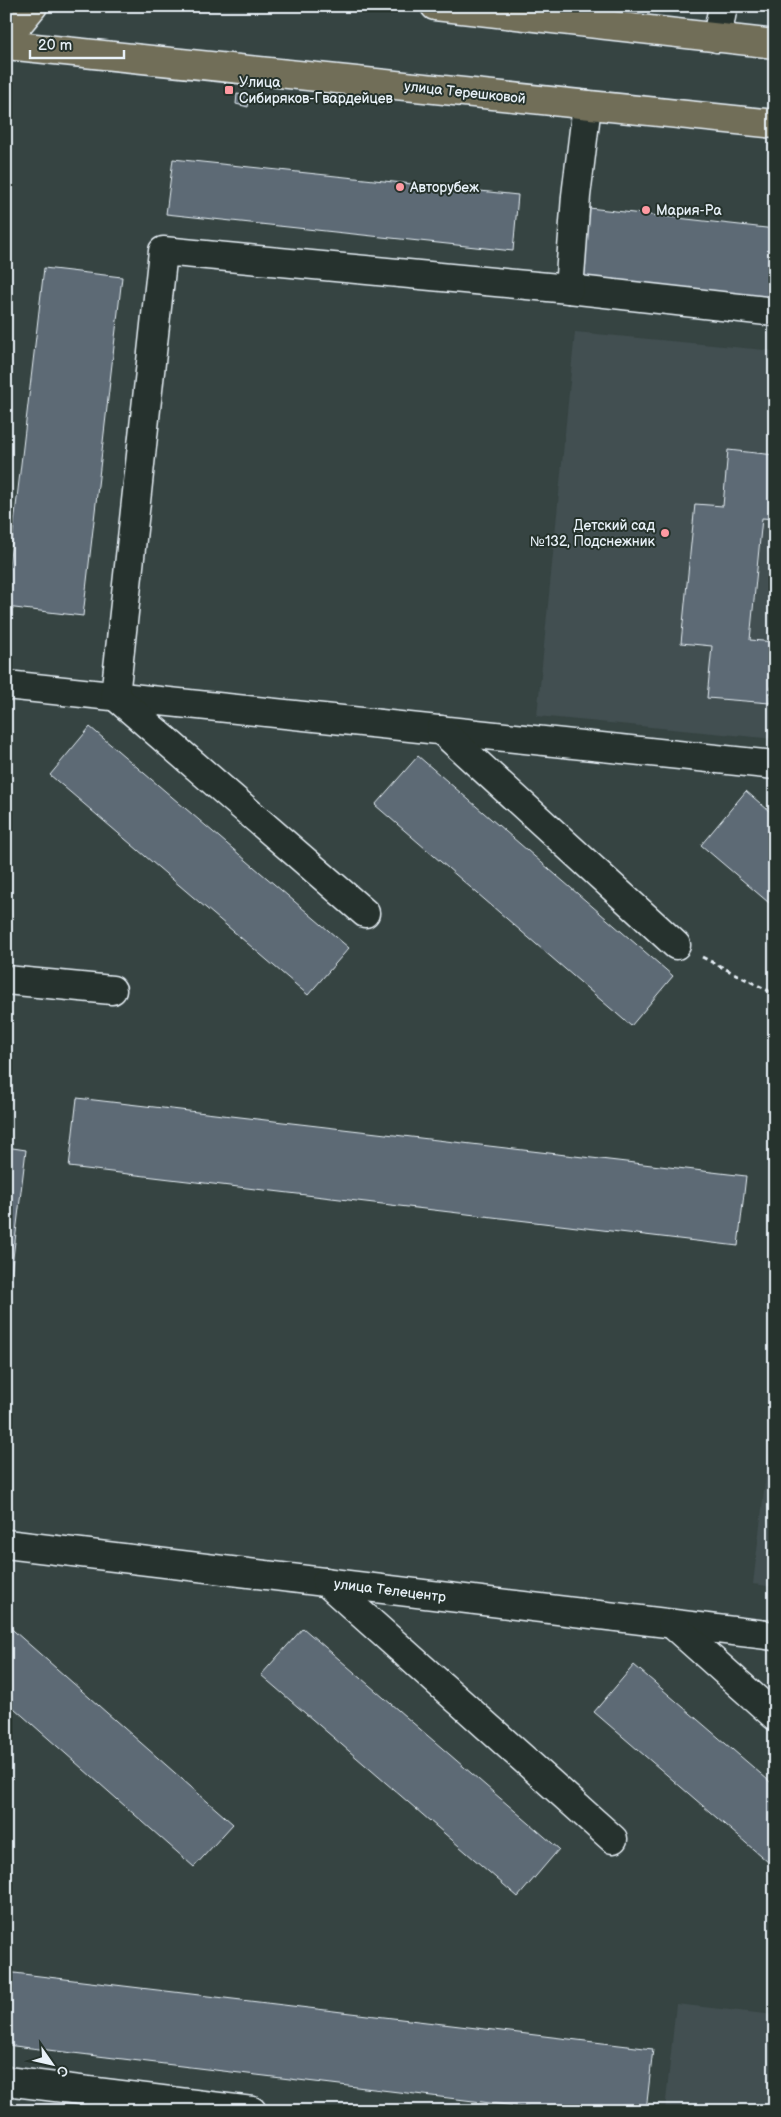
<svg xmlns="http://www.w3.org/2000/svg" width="781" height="2117" viewBox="0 0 781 2117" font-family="'Balsamiq Sans',sans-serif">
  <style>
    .built { fill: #424f51 }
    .building { fill: #5d6a74; stroke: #e8f1f8 }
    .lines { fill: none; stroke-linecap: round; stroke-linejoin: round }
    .minor-casing { stroke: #e8f1f8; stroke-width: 31 }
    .major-casing { stroke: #e8f1f8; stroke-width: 31 }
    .path { stroke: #e8f1f8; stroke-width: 3; stroke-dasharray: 5 4; stroke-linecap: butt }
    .minor { stroke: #26332d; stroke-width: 28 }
    .major { stroke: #716e59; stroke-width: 28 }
    .poi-dot { fill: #ff9aa2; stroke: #26332d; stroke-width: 2 }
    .labels { text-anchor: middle; stroke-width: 4; stroke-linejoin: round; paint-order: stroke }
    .poi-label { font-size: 14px; fill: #e8f1f8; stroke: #26332d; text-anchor: start }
    .street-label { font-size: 14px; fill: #e8f1f8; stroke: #26332d }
  </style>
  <rect width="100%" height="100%" fill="#364442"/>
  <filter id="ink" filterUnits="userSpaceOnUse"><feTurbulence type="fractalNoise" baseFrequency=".02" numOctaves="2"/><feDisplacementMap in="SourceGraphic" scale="10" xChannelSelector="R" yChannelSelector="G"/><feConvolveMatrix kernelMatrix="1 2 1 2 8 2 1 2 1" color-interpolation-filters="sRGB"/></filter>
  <g filter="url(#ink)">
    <g class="built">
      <path d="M 575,332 L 775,351 L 775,739 L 537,716 Z"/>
      <path d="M 775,1400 L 775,1587 L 753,1584 Z"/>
      <path d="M 676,2004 L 775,2015 L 775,2111 L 665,2111 Z"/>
    </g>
    <g class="building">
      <path d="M 237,94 L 250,96 L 248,107 L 236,104 Z"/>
      <path d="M 173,159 L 518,195 L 513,251 L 166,214 Z"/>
      <path d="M 589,208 L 775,229 L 775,304 L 581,282 Z"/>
      <path d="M 44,268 L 122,277 L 83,616 L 6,607 L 6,592 Z"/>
      <path d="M 728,450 L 775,455 L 775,519 L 762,518 L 750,640 L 775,642 L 770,703 L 707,698 L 712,646 L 681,643 L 695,504 L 723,506 Z"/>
      <path d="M 90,727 L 349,948 L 308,995 L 50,775 Z"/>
      <path d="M 418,756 L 673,976 L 631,1026 L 375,805 Z"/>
      <path d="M 746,791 L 775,816 L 775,908 L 701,845 Z"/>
      <path d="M 77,1098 L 746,1176 L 738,1246 L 69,1167 Z"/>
      <path d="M 6,1147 L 26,1150 L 6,1316 Z"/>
      <path d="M 6,1624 L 233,1824 L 194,1867 L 6,1701 Z"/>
      <path d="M 303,1628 L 559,1849 L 518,1897 L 261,1675 Z"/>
      <path d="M 634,1665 L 775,1786 L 775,1868 L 594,1712 Z"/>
      <path d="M 6,1972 L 653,2049 L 646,2111 L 557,2111 L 6,2045 Z"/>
    </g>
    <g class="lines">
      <defs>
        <g id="minor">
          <path d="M 717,38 L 723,6"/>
          <path d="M 569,289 L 775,312"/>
          <path d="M 6,685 L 775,765"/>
          <path d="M 441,730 L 676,945"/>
          <path d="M 365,913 L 115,696 L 163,251 L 569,289 L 576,196 L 587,105"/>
          <path d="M 6,980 L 112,990"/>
          <path d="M 6,1544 L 775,1636"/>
          <path d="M 326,1582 L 613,1839"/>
          <path d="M 672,1624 L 775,1716"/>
          <path d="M 6,2081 L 252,2111"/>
        </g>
        <g id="major">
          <path d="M 435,6 L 775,44"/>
          <path d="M 6,39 L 33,6"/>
          <path d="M 6,45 L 775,124"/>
        </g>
      </defs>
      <use href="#minor" class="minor-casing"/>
      <use href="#major" class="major-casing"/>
      <path class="path" d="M 702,957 L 775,994"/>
      <use href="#minor" class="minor"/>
      <use href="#major" class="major"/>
    </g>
  </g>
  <g class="poi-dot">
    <rect x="224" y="85" width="10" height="10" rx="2.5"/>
    <circle cx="400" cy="187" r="5"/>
    <circle cx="646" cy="210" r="5"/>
    <circle cx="665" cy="533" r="5"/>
  </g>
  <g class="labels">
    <g class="poi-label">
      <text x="239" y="87">Улица<tspan x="239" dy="16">Сибиряков-Гвардейцев</tspan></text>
      <text x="410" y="192">Авторубеж</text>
      <text x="656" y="215">Мария-Ра</text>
      <text x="655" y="530" text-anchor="end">Детский сад<tspan x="655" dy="16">№132, Подснежник</tspan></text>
    </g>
    <g class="street-label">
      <text transform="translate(465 92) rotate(6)" y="5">улица Терешковой</text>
      <text transform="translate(390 1590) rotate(7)" y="5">улица Телецентр</text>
    </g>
  </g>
  <rect width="781" height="2117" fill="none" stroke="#26332d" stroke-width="25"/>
  <rect x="12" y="12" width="756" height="2092" fill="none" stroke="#e8f1f8" stroke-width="2" filter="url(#ink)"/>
  <g transform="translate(52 2064) rotate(124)" stroke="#26332d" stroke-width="4" paint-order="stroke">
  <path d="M0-4L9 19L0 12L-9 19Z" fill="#e8f1f8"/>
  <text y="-8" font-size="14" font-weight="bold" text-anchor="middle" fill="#e8f1f8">С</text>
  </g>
  <path d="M30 50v8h94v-8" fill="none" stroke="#e8f1f8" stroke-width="2.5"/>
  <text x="38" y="50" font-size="15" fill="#e8f1f8" stroke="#26332d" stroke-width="4" paint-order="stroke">20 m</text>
</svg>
